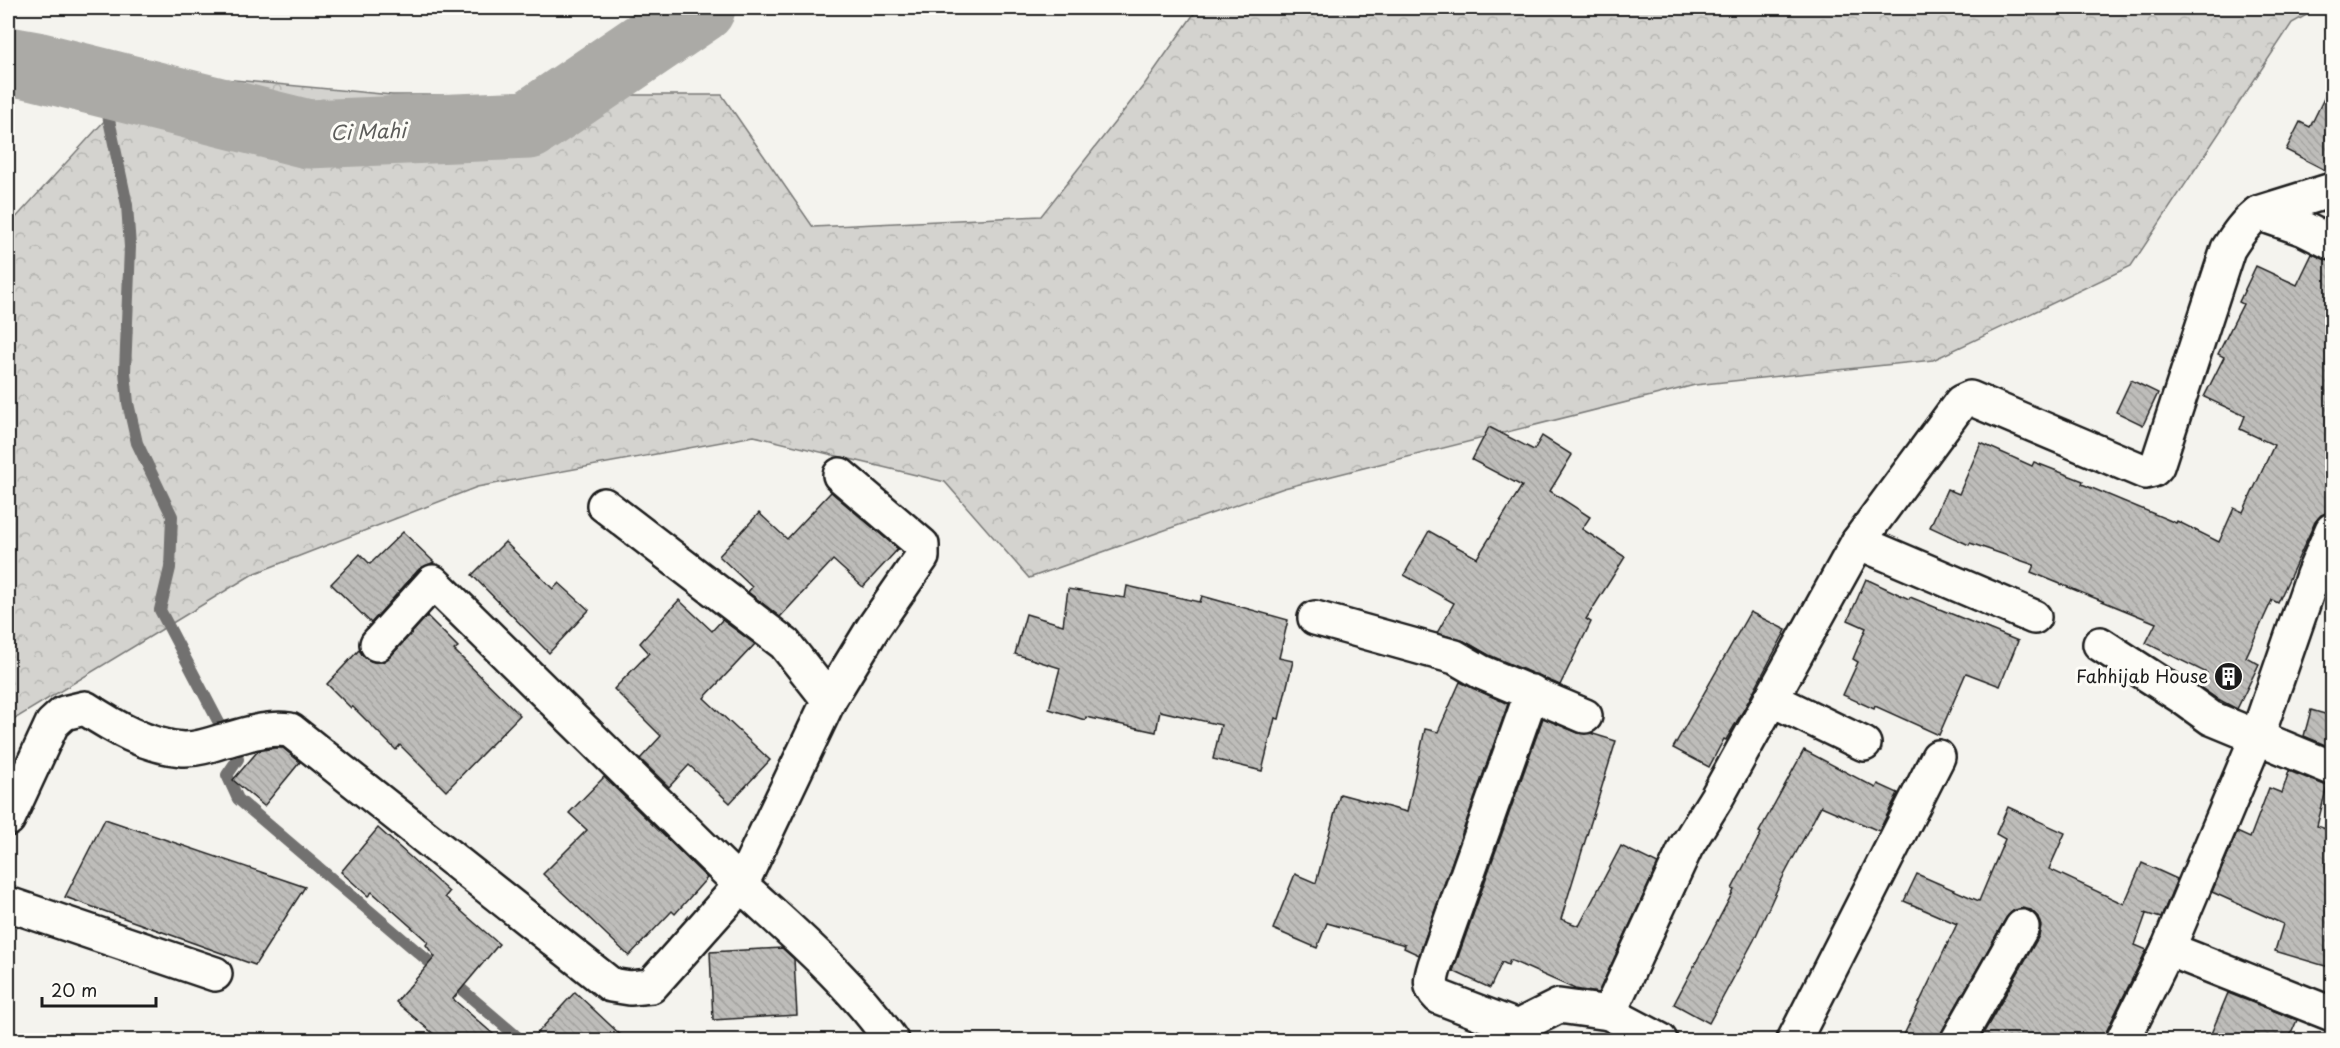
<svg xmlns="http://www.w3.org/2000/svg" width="2340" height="1048" viewBox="0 0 2340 1048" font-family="'Playpen Sans',sans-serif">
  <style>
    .forest { fill: url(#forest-crowns); stroke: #787876; stroke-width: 1.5 }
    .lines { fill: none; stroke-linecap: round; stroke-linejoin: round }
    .stream { stroke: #72716f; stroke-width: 12 }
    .river { stroke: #abaaa6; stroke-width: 69 }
    .building { fill: url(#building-back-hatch); stroke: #1c1c1c; stroke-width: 1.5 }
    .minor-casing { stroke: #1c1c1c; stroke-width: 38 }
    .minor { stroke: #fdfcf7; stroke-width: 33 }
    .labels { text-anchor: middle; stroke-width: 6; stroke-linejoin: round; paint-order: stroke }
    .poi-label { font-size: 18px; fill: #1c1c1c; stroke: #fdfcf7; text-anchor: end }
    .water-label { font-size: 20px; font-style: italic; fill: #5c5c5a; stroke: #fdfcf7 }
  </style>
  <defs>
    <pattern id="forest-crowns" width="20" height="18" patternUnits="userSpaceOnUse" patternTransform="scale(1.5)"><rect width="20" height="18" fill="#d4d3cf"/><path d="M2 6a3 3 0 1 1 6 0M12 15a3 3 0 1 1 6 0" fill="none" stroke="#b5b5b1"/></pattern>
    <pattern id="building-back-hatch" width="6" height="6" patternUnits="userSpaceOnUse" patternTransform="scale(1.5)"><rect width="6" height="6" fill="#bebdba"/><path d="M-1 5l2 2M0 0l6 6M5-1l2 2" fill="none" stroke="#a3a29f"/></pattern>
  </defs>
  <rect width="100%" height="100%" fill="#f4f3ee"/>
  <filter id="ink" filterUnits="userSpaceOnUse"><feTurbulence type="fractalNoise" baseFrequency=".0167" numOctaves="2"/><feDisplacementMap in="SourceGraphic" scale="12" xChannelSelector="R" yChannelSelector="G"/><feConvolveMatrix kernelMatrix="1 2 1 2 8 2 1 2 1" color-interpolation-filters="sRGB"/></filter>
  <g filter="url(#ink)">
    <path class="forest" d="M 1198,8 L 2319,8 L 2292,23 L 2131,266 L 1933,360 L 1695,385 L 1284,488 L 1029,578 L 945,482 L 754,436 L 477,487 L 253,574 L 8,723 L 8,224 L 12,222 L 149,72 L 392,95 L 722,95 L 813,227 L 1041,216 L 1144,85 Z"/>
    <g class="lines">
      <path class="stream" d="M 101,82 L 127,205 L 130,247 L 125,372 L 128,403 L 137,443 L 172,516 L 170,568 L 160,610 L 238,759 L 227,775 L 238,799 L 521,1040"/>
      <path class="river" d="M 8,61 L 36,66 L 308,134 L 529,125 L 701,8"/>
    </g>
    <g class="building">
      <path d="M 2332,82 L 2332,172 L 2329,172 L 2286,150 L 2300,122 L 2310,127 Z"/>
      <path d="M 2312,254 L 2332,262 L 2332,512 L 2321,515 L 2315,522 L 2278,603 L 2272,600 L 2246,657 L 2259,664 L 2237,709 L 2216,698 L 2200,687 L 2207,673 L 2146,643 L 2156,623 L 2031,572 L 2034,565 L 1970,543 L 1969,545 L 1930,527 L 1947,489 L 1959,494 L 1981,443 L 2032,466 L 2034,462 L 2083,481 L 2082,484 L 2176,523 L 2177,521 L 2219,542 L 2234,508 L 2243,512 L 2274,445 L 2240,429 L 2245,416 L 2204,397 L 2224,357 L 2218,354 L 2243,304 L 2239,302 L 2256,266 L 2297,285 Z"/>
      <path d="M 2131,380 L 2158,393 L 2143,425 L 2116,412 Z"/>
      <path d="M 1489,427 L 1534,450 L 1542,436 L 1572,455 L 1550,491 L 1590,517 L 1582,529 L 1625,557 L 1586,619 L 1591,622 L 1560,685 L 1489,655 L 1464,641 L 1437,633 L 1454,603 L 1404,575 L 1429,531 L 1477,558 L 1522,486 L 1472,460 Z"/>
      <path d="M 831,492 L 898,549 L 863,587 L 833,560 L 780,617 L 748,592 L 752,587 L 719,556 L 759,513 L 787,539 Z"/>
      <path d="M 403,532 L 434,562 L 419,569 L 371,623 L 331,584 L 360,554 L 370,564 Z"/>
      <path d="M 505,542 L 553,589 L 559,583 L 589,610 L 549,653 L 472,575 Z"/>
      <path d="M 1866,579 L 1909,599 L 1910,597 L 2018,641 L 2000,686 L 1966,673 L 1939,735 L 1875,706 L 1874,709 L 1843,695 L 1858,662 L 1853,659 L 1866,628 L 1848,620 Z"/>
      <path d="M 1127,586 L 1200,602 L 1202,596 L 1288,620 L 1279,658 L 1293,661 L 1279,719 L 1275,718 L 1262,771 L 1213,759 L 1221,725 L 1160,711 L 1156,732 L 1086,717 L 1085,720 L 1049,709 L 1060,668 L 1015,654 L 1026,614 L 1063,625 L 1068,589 L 1125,598 Z"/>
      <path d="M 679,600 L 712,631 L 722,620 L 755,644 L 704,698 L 770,760 L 730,803 L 689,765 L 669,787 L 640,759 L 661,736 L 614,689 L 649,653 L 640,643 Z"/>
      <path d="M 1750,612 L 1786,630 L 1743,711 L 1726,740 L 1724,739 L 1709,767 L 1673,748 Z"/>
      <path d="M 427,616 L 458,647 L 454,650 L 520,715 L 446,791 L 400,745 L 396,750 L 352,706 L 351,708 L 327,684 L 359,650 L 365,658 L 374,662 L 382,662 L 390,657 Z"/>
      <path d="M 1460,682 L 1508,704 L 1419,955 L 1404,948 L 1405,945 L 1327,923 L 1317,948 L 1273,929 L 1295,874 L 1316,883 L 1340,794 L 1407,812 L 1425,729 L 1438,732 Z"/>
      <path d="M 2311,710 L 2332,716 L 2332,739 L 2330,747 L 2304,736 Z"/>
      <path d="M 1543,718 L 1578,733 L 1590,733 L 1616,741 L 1561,919 L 1579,926 L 1621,846 L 1658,864 L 1598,993 L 1575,989 L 1510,960 L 1508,965 L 1502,962 L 1490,988 L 1453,971 Z"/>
      <path d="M 274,748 L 283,748 L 300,762 L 264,806 L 233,780 L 258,751 Z"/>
      <path d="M 1804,750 L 1876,788 L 1878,784 L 1898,793 L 1879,831 L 1821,806 L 1781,881 L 1754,940 L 1709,1023 L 1674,1004 L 1734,890 L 1732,889 L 1761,833 L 1759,832 Z"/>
      <path d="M 2289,771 L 2327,786 L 2317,826 L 2332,831 L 2332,968 L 2275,951 L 2283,924 L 2212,892 L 2237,832 L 2250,838 L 2269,788 L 2282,793 Z"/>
      <path d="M 604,777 L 707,878 L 675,914 L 672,911 L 629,956 L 543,874 L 587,830 L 569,813 Z"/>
      <path d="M 2008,807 L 2065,833 L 2049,869 L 2124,904 L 2142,863 L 2177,879 L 2161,918 L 2144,913 L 2146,914 L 2135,945 L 2147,950 L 2145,953 L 2106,1032 L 2104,1041 L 1979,1041 L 2039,936 L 2041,926 L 2038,917 L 2031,910 L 2022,908 L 2013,911 L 2006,918 L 1942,1031 L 1939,1041 L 1901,1041 L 1957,924 L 1904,901 L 1917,874 L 1979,901 L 2005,839 L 1996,834 Z"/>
      <path d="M 105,819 L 305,887 L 255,965 L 65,897 Z"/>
      <path d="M 378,828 L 449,892 L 445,897 L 499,944 L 453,999 L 501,1041 L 442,1041 L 396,1002 L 435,957 L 426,945 L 428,942 L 372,892 L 368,896 L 341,872 Z"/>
      <path d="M 782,948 L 794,959 L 797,1015 L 713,1020 L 710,952 Z"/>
      <path d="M 575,992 L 627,1041 L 530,1041 Z"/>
      <path d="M 2228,993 L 2297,1020 L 2288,1041 L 2208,1041 Z"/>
    </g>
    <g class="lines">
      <defs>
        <g id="minor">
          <path d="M 2258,213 L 2304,229 L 2332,243"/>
          <path d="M 840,475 L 922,545 L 922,557 L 873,628 L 829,700 L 741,885 C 794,934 850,981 891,1040"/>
          <path d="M 604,505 L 785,644 L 829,700"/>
          <path d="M 2332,530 L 2313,575 L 2257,737 L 2332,768"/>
          <path d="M 1858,542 L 2034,617"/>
          <path d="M 1315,618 L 1455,657 L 1481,672 L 1585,716"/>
          <path d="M 2100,644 L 2182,697 L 2211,718 L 2257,737 L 2168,949 L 2123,1040"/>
          <path d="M 1532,692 L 1435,965 C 1431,978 1428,987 1439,997 L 1517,1027 L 1559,1006 L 1609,1013"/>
          <path d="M 1771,699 L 1864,744"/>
          <path d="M 8,819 L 52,724 L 64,713 L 85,708 C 114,727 146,746 182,749 C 195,750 210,745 222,741 C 246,735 265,727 290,730 L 611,985 L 630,988 L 651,986 L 741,885 L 433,582 L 377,644"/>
          <path d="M 8,904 L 215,974"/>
          <path d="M 2168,949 L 2332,1014"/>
          <path d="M 1660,1040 L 1609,1013 L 1686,847 L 1717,797 L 1858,542 L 1961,402 L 1970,398 L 2145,472 L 2153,470 L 2157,466 L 2228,249 C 2237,235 2245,223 2258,213 L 2332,190"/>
          <path d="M 1794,1040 L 1938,757"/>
          <path d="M 1958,1040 L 2022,927"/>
        </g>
      </defs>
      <use href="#minor" class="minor-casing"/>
      <use href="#minor" class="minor"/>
    </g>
  </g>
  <defs>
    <symbol id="building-disc" viewBox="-11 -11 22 22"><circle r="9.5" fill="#1c1c1c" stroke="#fdfcf7"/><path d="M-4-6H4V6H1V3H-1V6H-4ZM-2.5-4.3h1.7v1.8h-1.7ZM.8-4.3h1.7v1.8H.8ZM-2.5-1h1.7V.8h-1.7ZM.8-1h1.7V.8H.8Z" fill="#fff"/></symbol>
  </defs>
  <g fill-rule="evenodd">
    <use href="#building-disc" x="2212" y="660" width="33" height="33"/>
  </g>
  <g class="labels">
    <g class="poi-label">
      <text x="2208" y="683">Fahhijab House</text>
    </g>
    <g class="water-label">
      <text transform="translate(368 132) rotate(-2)" y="7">Ci Mahi</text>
    </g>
  </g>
  <rect width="2340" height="1048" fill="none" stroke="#fdfcf7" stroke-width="30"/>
  <rect x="15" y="15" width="2310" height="1018" fill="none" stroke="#1c1c1c" stroke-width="2" filter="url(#ink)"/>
  <path d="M42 997v9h114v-9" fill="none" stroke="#1c1c1c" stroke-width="3"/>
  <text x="51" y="997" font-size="18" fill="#1c1c1c" stroke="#fdfcf7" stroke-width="4.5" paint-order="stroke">20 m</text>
</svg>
